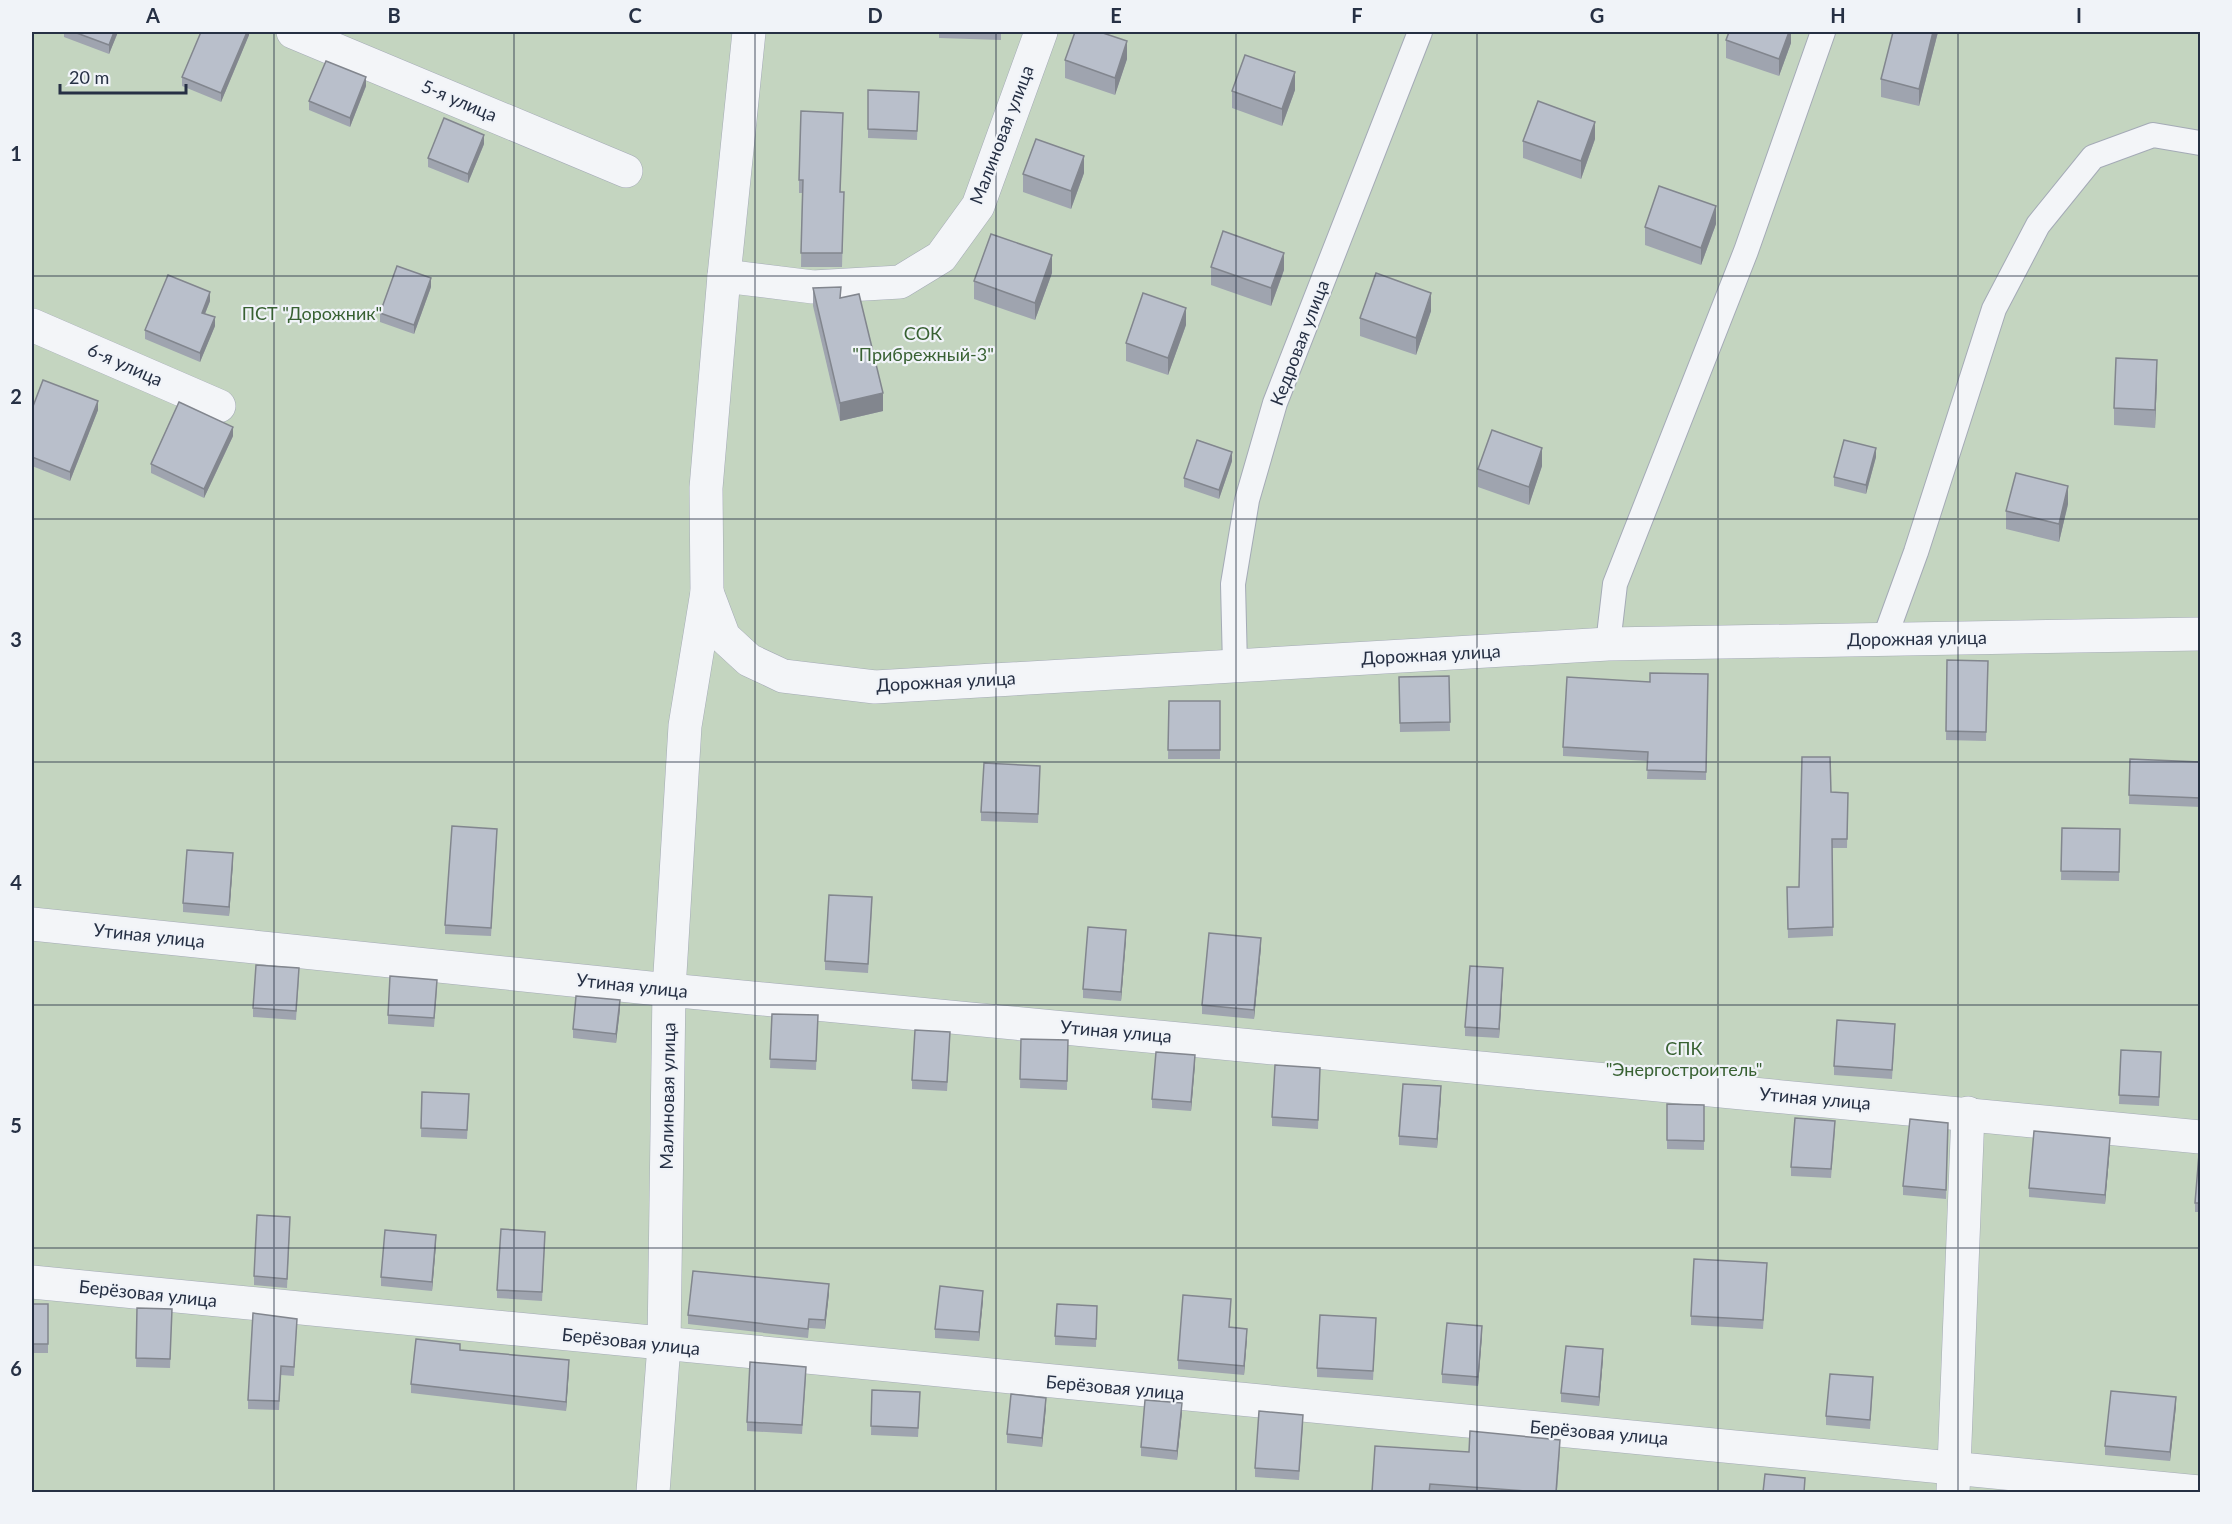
<svg xmlns="http://www.w3.org/2000/svg" width="2232" height="1524" viewBox="0 0 2232 1524" font-family="Lato,sans-serif">
  <style>
    .green { fill: #c4d5c0 }
    .lines { fill: none; stroke-linecap: round; stroke-linejoin: round }
    .service-casing { stroke: #a4aab6; stroke-width: 26 }
    .minor-casing { stroke: #a4aab6; stroke-width: 34 }
    .service { stroke: #f3f5f8; stroke-width: 24 }
    .minor { stroke: #f3f5f8; stroke-width: 33 }
    .wall { fill: #9fa4af }
    .shaded-wall { fill: #82868e }
    .building { fill: #b9bfcb; stroke: #82868e; stroke-width: 1.5 }
    .grid { fill: none; stroke: #263044; stroke-width: 1.5; stroke-opacity: 0.55 }
    .labels { text-anchor: middle; stroke-width: 4.5; stroke-linejoin: round; paint-order: stroke }
    .street-label { font-size: 18px; fill: #263044; stroke: #f0f3f8 }
    .park-label { font-size: 18px; fill: #386132; stroke: #f0f3f8 }
    .neatline { fill: none; stroke: #263044; stroke-width: 2 }
    .grid-label { font-size: 20px; text-anchor: middle; font-weight: bold; fill: #263044 }
  </style>
  <rect width="100%" height="100%" fill="#e0e3eb"/>
  <rect class="green" x="32" y="32" width="2168" height="1460"/>
  <g class="lines">
    <defs>
      <g id="service">
        <path d="M 1884,640 L 1916,552 L 1994,309 L 2038,225 L 2093,157 L 2153,135 L 2200,143"/>
        <path d="M 1608,644 L 1615,584 L 1746,251 L 1823,32"/>
        <path d="M 1235,666 L 1233,584 L 1247,500 L 1275,403 L 1420,32"/>
      </g>
      <g id="minor">
        <path d="M 293,32 L 626,171"/>
        <path d="M 724,276 L 813,287 L 900,282 L 941,257 L 978,206 L 1041,32"/>
        <path d="M 32,325 L 219,406"/>
        <path d="M 707,592 L 724,637 L 749,660 L 783,676 L 875,687 L 1608,644 L 2200,634"/>
        <path d="M 32,924 L 669,990 L 2200,1137"/>
        <path d="M 32,1282 L 2199,1492"/>
        <path d="M 653,1492 L 664,1345 L 669,990 L 685,726 L 707,592 L 706,488 L 724,276 L 749,32"/>
        <path d="M 1953,1492 L 1968,1113"/>
      </g>
    </defs>
    <use href="#service" class="service-casing"/>
    <use href="#minor" class="minor-casing"/>
    <use href="#service" class="service"/>
    <use href="#minor" class="minor"/>
  </g>
  <g class="wall">
    <path d="M 64,32 L 118,32 L 109,54 L 64,37 Z"/>
    <path d="M 249,32 L 249,35 L 221,102 L 182,86 L 182,77 Z"/>
    <path d="M 939,32 L 1001,32 L 1001,40 L 939,38 Z"/>
    <path d="M 1791,32 L 1791,43 L 1779,76 L 1726,58 L 1726,40 Z"/>
    <path d="M 1938,32 L 1919,106 L 1881,97 L 1881,79 Z"/>
    <path d="M 1127,59 L 1115,95 L 1065,78 L 1065,60 Z"/>
    <path d="M 366,86 L 350,127 L 309,110 L 309,101 Z"/>
    <path d="M 868,90 L 919,92 L 917,140 L 868,138 Z"/>
    <path d="M 1295,90 L 1282,126 L 1232,108 L 1232,91 Z"/>
    <path d="M 843,126 L 840,192 L 844,192 L 842,267 L 801,267 L 802,193 L 799,193 L 799,180 Z"/>
    <path d="M 1595,139 L 1581,179 L 1523,158 L 1523,141 Z"/>
    <path d="M 484,144 L 468,183 L 428,167 L 428,158 Z"/>
    <path d="M 1084,173 L 1071,209 L 1023,192 L 1023,174 Z"/>
    <path d="M 1716,224 L 1701,265 L 1645,245 L 1645,227 Z"/>
    <path d="M 1211,267 L 1284,270 L 1271,306 L 1211,285 Z"/>
    <path d="M 1052,273 L 1035,320 L 974,299 L 974,281 Z"/>
    <path d="M 431,287 L 414,334 L 380,322 L 380,313 Z"/>
    <path d="M 813,288 L 841,298 L 883,411 L 840,421 L 813,306 Z"/>
    <path d="M 210,301 L 205,314 L 215,326 L 200,362 L 145,339 L 145,330 Z"/>
    <path d="M 1431,311 L 1416,355 L 1360,336 L 1360,318 Z"/>
    <path d="M 1186,325 L 1168,375 L 1126,361 L 1126,343 Z"/>
    <path d="M 2157,378 L 2155,428 L 2114,425 L 2114,408 Z"/>
    <path d="M 32,409 L 98,410 L 70,481 L 32,466 Z"/>
    <path d="M 233,436 L 204,498 L 151,473 L 151,464 Z"/>
    <path d="M 1876,457 L 1866,494 L 1834,486 L 1834,477 Z"/>
    <path d="M 1232,461 L 1219,499 L 1184,487 L 1184,478 Z"/>
    <path d="M 1542,466 L 1529,505 L 1478,487 L 1478,469 Z"/>
    <path d="M 2068,504 L 2059,542 L 2006,529 L 2006,511 Z"/>
    <path d="M 1947,660 L 1988,661 L 1986,741 L 1946,740 Z"/>
    <path d="M 1708,674 L 1706,780 L 1647,779 L 1648,761 L 1563,756 L 1563,747 L 1650,682 Z"/>
    <path d="M 1449,676 L 1450,731 L 1400,732 L 1399,677 Z"/>
    <path d="M 1169,701 L 1220,701 L 1220,759 L 1168,759 Z"/>
    <path d="M 2130,759 L 2200,762 L 2200,807 L 2129,804 Z"/>
    <path d="M 1040,775 L 1038,823 L 981,821 L 981,812 Z"/>
    <path d="M 1831,792 L 1848,793 L 1847,848 L 1832,848 L 1833,936 L 1788,938 L 1787,887 L 1799,887 Z"/>
    <path d="M 2062,828 L 2120,829 L 2119,881 L 2061,880 Z"/>
    <path d="M 497,838 L 491,936 L 445,934 L 445,925 Z"/>
    <path d="M 233,862 L 229,916 L 183,912 L 183,903 Z"/>
    <path d="M 872,906 L 868,973 L 825,970 L 825,961 Z"/>
    <path d="M 1126,939 L 1121,1001 L 1083,998 L 1083,989 Z"/>
    <path d="M 1261,947 L 1254,1019 L 1202,1014 L 1202,1005 Z"/>
    <path d="M 299,977 L 296,1020 L 253,1017 L 253,1008 Z"/>
    <path d="M 1503,977 L 1499,1038 L 1465,1036 L 1465,1027 Z"/>
    <path d="M 437,989 L 434,1027 L 388,1024 L 388,1015 Z"/>
    <path d="M 620,1009 L 616,1043 L 573,1038 L 573,1029 Z"/>
    <path d="M 772,1014 L 818,1015 L 816,1070 L 770,1068 Z"/>
    <path d="M 1895,1033 L 1892,1079 L 1834,1075 L 1834,1066 Z"/>
    <path d="M 1021,1039 L 1068,1040 L 1067,1090 L 1020,1088 Z"/>
    <path d="M 950,1041 L 947,1091 L 912,1089 L 912,1080 Z"/>
    <path d="M 2121,1050 L 2161,1061 L 2159,1106 L 2119,1104 Z"/>
    <path d="M 1195,1064 L 1191,1111 L 1152,1108 L 1152,1099 Z"/>
    <path d="M 1320,1068 L 1318,1129 L 1272,1126 L 1272,1117 Z"/>
    <path d="M 422,1092 L 469,1103 L 467,1139 L 421,1137 Z"/>
    <path d="M 1441,1095 L 1437,1148 L 1399,1145 L 1399,1136 Z"/>
    <path d="M 1667,1104 L 1704,1105 L 1704,1150 L 1667,1149 Z"/>
    <path d="M 1948,1123 L 1946,1199 L 1903,1195 L 1903,1186 Z"/>
    <path d="M 1835,1130 L 1831,1178 L 1791,1176 L 1791,1167 Z"/>
    <path d="M 2110,1147 L 2105,1204 L 2029,1197 L 2029,1188 Z"/>
    <path d="M 2200,1154 L 2200,1212 L 2195,1212 L 2195,1203 Z"/>
    <path d="M 290,1226 L 287,1288 L 254,1285 L 254,1276 Z"/>
    <path d="M 545,1241 L 542,1301 L 497,1298 L 497,1290 Z"/>
    <path d="M 436,1244 L 432,1291 L 381,1286 L 381,1277 Z"/>
    <path d="M 1767,1272 L 1763,1329 L 1691,1325 L 1691,1316 Z"/>
    <path d="M 829,1293 L 825,1329 L 809,1328 L 808,1338 L 688,1324 L 688,1315 Z"/>
    <path d="M 983,1300 L 979,1341 L 935,1338 L 935,1329 Z"/>
    <rect x="32" y="1304" width="16" height="49"/>
    <path d="M 1097,1306 L 1096,1347 L 1055,1345 L 1055,1336 Z"/>
    <path d="M 137,1308 L 172,1309 L 170,1368 L 136,1367 Z"/>
    <path d="M 1231,1308 L 1229,1327 L 1247,1338 L 1244,1375 L 1178,1369 L 1178,1360 Z"/>
    <path d="M 297,1319 L 294,1376 L 281,1375 L 279,1410 L 248,1409 L 248,1400 Z"/>
    <path d="M 1376,1327 L 1373,1380 L 1317,1377 L 1317,1368 Z"/>
    <path d="M 1482,1335 L 1478,1386 L 1442,1383 L 1442,1374 Z"/>
    <path d="M 460,1350 L 569,1369 L 566,1411 L 411,1393 L 411,1384 Z"/>
    <path d="M 1603,1358 L 1599,1406 L 1561,1402 L 1561,1393 Z"/>
    <path d="M 806,1376 L 802,1434 L 747,1431 L 747,1422 Z"/>
    <path d="M 1873,1386 L 1870,1429 L 1826,1425 L 1826,1416 Z"/>
    <path d="M 872,1390 L 920,1401 L 918,1437 L 871,1435 Z"/>
    <path d="M 2176,1406 L 2170,1461 L 2105,1455 L 2105,1446 Z"/>
    <path d="M 1046,1407 L 1042,1447 L 1007,1443 L 1007,1434 Z"/>
    <path d="M 1182,1412 L 1177,1460 L 1141,1456 L 1141,1447 Z"/>
    <path d="M 1303,1424 L 1299,1480 L 1255,1477 L 1255,1468 Z"/>
    <path d="M 1560,1449 L 1557,1492 L 1372,1492 L 1469,1452 Z"/>
  </g>
  <g class="shaded-wall">
    <path d="M 114,32 L 118,32 L 109,54 L 109,45 Z"/>
    <path d="M 247,32 L 249,32 L 249,35 L 221,102 L 221,93 Z"/>
    <path d="M 1789,32 L 1791,32 L 1791,43 L 1779,76 L 1779,59 Z"/>
    <path d="M 1933,32 L 1938,32 L 1919,106 L 1919,89 Z"/>
    <path d="M 1127,41 L 1127,59 L 1115,95 L 1115,78 Z"/>
    <path d="M 1295,72 L 1295,90 L 1282,126 L 1282,109 Z"/>
    <path d="M 366,77 L 366,86 L 350,127 L 350,118 Z"/>
    <path d="M 1595,122 L 1595,139 L 1581,179 L 1581,161 Z"/>
    <path d="M 484,135 L 484,144 L 468,183 L 468,174 Z"/>
    <path d="M 1084,156 L 1084,173 L 1071,209 L 1071,191 Z"/>
    <path d="M 1716,206 L 1716,224 L 1701,265 L 1701,248 Z"/>
    <path d="M 1284,253 L 1284,270 L 1271,306 L 1271,288 Z"/>
    <path d="M 1052,255 L 1052,273 L 1035,320 L 1035,303 Z"/>
    <path d="M 431,278 L 431,287 L 414,334 L 414,325 Z"/>
    <path d="M 210,292 L 210,301 L 202,321 L 202,313 Z"/>
    <path d="M 1431,293 L 1431,311 L 1416,355 L 1416,338 Z"/>
    <path d="M 1186,308 L 1186,325 L 1168,375 L 1168,358 Z"/>
    <path d="M 215,317 L 215,326 L 200,362 L 200,353 Z"/>
    <path d="M 2157,360 L 2157,378 L 2155,428 L 2155,410 Z"/>
    <path d="M 883,393 L 883,411 L 840,421 L 840,403 Z"/>
    <path d="M 98,401 L 98,410 L 70,481 L 70,472 Z"/>
    <path d="M 233,427 L 233,436 L 204,498 L 204,489 Z"/>
    <path d="M 1542,448 L 1542,466 L 1529,505 L 1529,487 Z"/>
    <path d="M 1876,448 L 1876,457 L 1866,494 L 1866,485 Z"/>
    <path d="M 1232,452 L 1232,461 L 1219,499 L 1219,490 Z"/>
    <path d="M 2068,486 L 2068,504 L 2059,542 L 2059,524 Z"/>
    <path d="M 233,853 L 233,862 L 229,916 L 229,907 Z"/>
    <path d="M 1126,930 L 1126,939 L 1121,1001 L 1121,992 Z"/>
    <path d="M 1261,938 L 1261,947 L 1254,1019 L 1254,1010 Z"/>
    <path d="M 1503,968 L 1503,977 L 1499,1038 L 1499,1029 Z"/>
    <path d="M 620,1000 L 620,1009 L 616,1043 L 616,1034 Z"/>
    <path d="M 1195,1055 L 1195,1064 L 1191,1111 L 1191,1102 Z"/>
    <path d="M 1441,1086 L 1441,1095 L 1437,1148 L 1437,1139 Z"/>
    <path d="M 2110,1138 L 2110,1147 L 2105,1204 L 2105,1195 Z"/>
    <path d="M 436,1235 L 436,1244 L 432,1291 L 432,1282 Z"/>
    <path d="M 829,1284 L 829,1293 L 825,1329 L 825,1320 Z"/>
    <path d="M 983,1291 L 983,1300 L 979,1341 L 979,1332 Z"/>
    <path d="M 1482,1326 L 1482,1335 L 1478,1386 L 1478,1377 Z"/>
    <path d="M 1247,1329 L 1247,1338 L 1244,1375 L 1244,1366 Z"/>
    <path d="M 1603,1349 L 1603,1358 L 1599,1406 L 1599,1397 Z"/>
    <path d="M 569,1360 L 569,1369 L 566,1411 L 566,1402 Z"/>
    <path d="M 2176,1397 L 2176,1406 L 2170,1461 L 2170,1452 Z"/>
    <path d="M 1046,1398 L 1046,1407 L 1042,1447 L 1042,1438 Z"/>
    <path d="M 1182,1403 L 1182,1412 L 1177,1460 L 1177,1451 Z"/>
  </g>
  <g class="building">
    <path d="M 74,32 L 114,32 L 109,45 Z"/>
    <path d="M 201,32 L 247,32 L 221,93 L 182,77 Z"/>
    <path d="M 1075,32 L 1100,32 L 1127,41 L 1115,78 L 1065,60 Z"/>
    <path d="M 1729,32 L 1789,32 L 1779,59 L 1726,40 Z"/>
    <path d="M 1893,32 L 1933,32 L 1919,89 L 1881,79 Z"/>
    <path d="M 1245,55 L 1295,72 L 1282,109 L 1232,91 Z"/>
    <path d="M 326,61 L 366,77 L 350,118 L 309,101 Z"/>
    <path d="M 868,90 L 919,92 L 917,131 L 868,129 Z"/>
    <path d="M 1538,101 L 1595,122 L 1581,161 L 1523,141 Z"/>
    <path d="M 801,111 L 843,113 L 840,192 L 844,192 L 842,253 L 801,253 L 803,180 L 799,180 Z"/>
    <path d="M 444,118 L 484,135 L 468,174 L 428,158 Z"/>
    <path d="M 1036,139 L 1084,156 L 1071,191 L 1023,174 Z"/>
    <path d="M 1659,186 L 1716,206 L 1701,248 L 1645,227 Z"/>
    <path d="M 1223,231 L 1284,253 L 1271,288 L 1211,267 Z"/>
    <path d="M 991,234 L 1052,255 L 1035,303 L 974,281 Z"/>
    <path d="M 397,266 L 431,278 L 414,325 L 380,313 Z"/>
    <path d="M 1376,273 L 1431,293 L 1416,338 L 1360,318 Z"/>
    <path d="M 168,275 L 210,292 L 202,313 L 215,317 L 200,353 L 145,330 Z"/>
    <path d="M 841,287 L 840,298 L 859,294 L 883,393 L 840,403 L 813,288 Z"/>
    <path d="M 1143,293 L 1186,308 L 1168,358 L 1126,343 Z"/>
    <path d="M 2116,358 L 2157,360 L 2155,410 L 2114,408 Z"/>
    <path d="M 43,380 L 98,401 L 70,472 L 32,457 L 32,409 Z"/>
    <path d="M 179,402 L 233,427 L 204,489 L 151,464 Z"/>
    <path d="M 1492,430 L 1542,448 L 1529,487 L 1478,469 Z"/>
    <path d="M 1197,440 L 1232,452 L 1219,490 L 1184,478 Z"/>
    <path d="M 1844,440 L 1876,448 L 1866,485 L 1834,477 Z"/>
    <path d="M 2016,473 L 2068,486 L 2059,524 L 2006,511 Z"/>
    <path d="M 1947,660 L 1988,661 L 1986,732 L 1946,731 Z"/>
    <path d="M 1650,673 L 1708,674 L 1706,772 L 1647,770 L 1648,752 L 1563,747 L 1567,677 L 1650,682 Z"/>
    <path d="M 1449,676 L 1450,722 L 1400,723 L 1399,677 Z"/>
    <path d="M 1169,701 L 1220,701 L 1220,750 L 1168,750 Z"/>
    <path d="M 1802,757 L 1830,757 L 1831,792 L 1848,793 L 1847,839 L 1832,839 L 1833,927 L 1788,929 L 1787,887 L 1799,887 Z"/>
    <path d="M 2130,759 L 2200,762 L 2200,798 L 2129,795 Z"/>
    <path d="M 984,763 L 1040,766 L 1038,814 L 981,812 Z"/>
    <path d="M 452,826 L 497,829 L 491,928 L 445,925 Z"/>
    <path d="M 2062,828 L 2120,829 L 2119,872 L 2061,871 Z"/>
    <path d="M 187,850 L 233,853 L 229,907 L 183,903 Z"/>
    <path d="M 829,895 L 872,897 L 868,964 L 825,961 Z"/>
    <path d="M 1088,927 L 1126,930 L 1121,992 L 1083,989 Z"/>
    <path d="M 1209,933 L 1261,938 L 1254,1010 L 1202,1005 Z"/>
    <path d="M 256,965 L 299,968 L 296,1011 L 253,1008 Z"/>
    <path d="M 1470,966 L 1503,968 L 1499,1029 L 1465,1027 Z"/>
    <path d="M 390,976 L 437,980 L 434,1018 L 388,1015 Z"/>
    <path d="M 576,996 L 620,1000 L 616,1034 L 573,1029 Z"/>
    <path d="M 772,1014 L 818,1015 L 816,1061 L 770,1059 Z"/>
    <path d="M 1837,1020 L 1895,1024 L 1892,1070 L 1834,1066 Z"/>
    <path d="M 915,1030 L 950,1032 L 947,1082 L 912,1080 Z"/>
    <path d="M 1021,1039 L 1068,1040 L 1067,1081 L 1020,1079 Z"/>
    <path d="M 2121,1050 L 2161,1052 L 2159,1097 L 2119,1095 Z"/>
    <path d="M 1156,1052 L 1195,1055 L 1191,1102 L 1152,1099 Z"/>
    <path d="M 1275,1065 L 1320,1068 L 1318,1120 L 1272,1117 Z"/>
    <path d="M 1403,1084 L 1441,1086 L 1437,1139 L 1399,1136 Z"/>
    <path d="M 422,1092 L 469,1094 L 467,1130 L 421,1128 Z"/>
    <path d="M 1667,1104 L 1704,1105 L 1704,1141 L 1667,1140 Z"/>
    <path d="M 1795,1118 L 1835,1121 L 1831,1169 L 1791,1167 Z"/>
    <path d="M 1910,1119 L 1948,1123 L 1946,1190 L 1903,1186 Z"/>
    <path d="M 2034,1131 L 2110,1138 L 2105,1195 L 2029,1188 Z"/>
    <path d="M 2199,1154 L 2200,1154 L 2200,1203 L 2195,1203 Z"/>
    <path d="M 257,1215 L 290,1217 L 287,1279 L 254,1276 Z"/>
    <path d="M 501,1229 L 545,1232 L 542,1292 L 497,1290 Z"/>
    <path d="M 385,1230 L 436,1235 L 432,1282 L 381,1277 Z"/>
    <path d="M 1694,1259 L 1767,1263 L 1763,1320 L 1691,1316 Z"/>
    <path d="M 693,1271 L 829,1284 L 825,1320 L 809,1319 L 808,1329 L 688,1315 Z"/>
    <path d="M 940,1286 L 983,1291 L 979,1332 L 935,1329 Z"/>
    <path d="M 1183,1295 L 1231,1299 L 1229,1327 L 1247,1329 L 1244,1366 L 1178,1360 Z"/>
    <rect x="32" y="1304" width="16" height="40"/>
    <path d="M 1057,1304 L 1097,1306 L 1096,1339 L 1055,1336 Z"/>
    <path d="M 137,1308 L 172,1309 L 170,1359 L 136,1358 Z"/>
    <path d="M 253,1313 L 297,1319 L 294,1367 L 281,1366 L 279,1401 L 248,1400 Z"/>
    <path d="M 1320,1315 L 1376,1318 L 1373,1371 L 1317,1368 Z"/>
    <path d="M 1447,1323 L 1482,1326 L 1478,1377 L 1442,1374 Z"/>
    <path d="M 416,1339 L 460,1344 L 460,1350 L 569,1360 L 566,1402 L 411,1384 Z"/>
    <path d="M 1566,1346 L 1603,1349 L 1599,1397 L 1561,1393 Z"/>
    <path d="M 750,1362 L 806,1367 L 802,1425 L 747,1422 Z"/>
    <path d="M 1830,1374 L 1873,1377 L 1870,1420 L 1826,1416 Z"/>
    <path d="M 872,1390 L 920,1392 L 918,1428 L 871,1426 Z"/>
    <path d="M 2111,1391 L 2176,1397 L 2170,1452 L 2105,1446 Z"/>
    <path d="M 1011,1394 L 1046,1398 L 1042,1438 L 1007,1434 Z"/>
    <path d="M 1145,1400 L 1182,1403 L 1177,1451 L 1141,1447 Z"/>
    <path d="M 1259,1411 L 1303,1415 L 1299,1471 L 1255,1468 Z"/>
    <path d="M 1470,1431 L 1560,1440 L 1556,1492 L 1539,1492 L 1430,1484 L 1429,1492 L 1372,1492 L 1375,1446 L 1469,1452 Z"/>
    <path d="M 1765,1474 L 1805,1478 L 1804,1492 L 1763,1492 Z"/>
  </g>
  <path class="grid" d="M 274,32 L 274,1492M 514,32 L 514,1492M 755,32 L 755,1492M 996,32 L 996,1492M 1236,32 L 1236,1492M 1477,32 L 1477,1492M 1718,32 L 1718,1492M 1958,32 L 1958,1492M 32,276 L 2200,276M 32,519 L 2200,519M 32,762 L 2200,762M 32,1005 L 2200,1005M 32,1248 L 2200,1248"/>
  <g class="labels">
    <g class="street-label">
      <text transform="translate(459 101) rotate(23)" y="6">5-я улица</text>
      <text transform="translate(1002 135) rotate(-69)" y="6">Малиновая улица</text>
      <text transform="translate(1300 343) rotate(-69)" y="6">Кедровая улица</text>
      <text transform="translate(125 365) rotate(24)" y="6">6-я улица</text>
      <text transform="translate(1917 639) rotate(-1)" y="6">Дорожная улица</text>
      <text transform="translate(1431 655) rotate(-3)" y="6">Дорожная улица</text>
      <text transform="translate(946 682) rotate(-3)" y="6">Дорожная улица</text>
      <text transform="translate(149 936) rotate(6)" y="6">Утиная улица</text>
      <text transform="translate(632 986) rotate(6)" y="6">Утиная улица</text>
      <text transform="translate(1116 1032) rotate(5)" y="6">Утиная улица</text>
      <text transform="translate(668 1096) rotate(-89)" y="6">Малиновая улица</text>
      <text transform="translate(1815 1099) rotate(5)" y="6">Утиная улица</text>
      <text transform="translate(148 1294) rotate(6)" y="6">Берёзовая улица</text>
      <text transform="translate(631 1342) rotate(6)" y="6">Берёзовая улица</text>
      <text transform="translate(1115 1388) rotate(5)" y="6">Берёзовая улица</text>
      <text transform="translate(1599 1433) rotate(5)" y="6">Берёзовая улица</text>
    </g>
    <g class="park-label">
      <text x="312" y="320">ПСТ "Дорожник"</text>
      <text x="923" y="340">СОК<tspan x="923" dy="21">"Прибрежный-3"</tspan></text>
      <text x="1684" y="1055">СПК<tspan x="1684" dy="21">"Энергостроитель"</tspan></text>
    </g>
  </g>
  <rect width="2232" height="1524" fill="none" stroke="#f0f3f8" stroke-width="66"/>
  <path d="M60 84v9h126v-9" fill="none" stroke="#263044" stroke-width="3"/>
  <text x="69" y="84" font-size="18" fill="#263044" stroke="#f0f3f8" stroke-width="4.5" paint-order="stroke">20 m</text>
  <rect x="33" y="33" width="2166" height="1458" class="neatline"/>
  <g class="grid-label">
    <text x="153" y="23">A</text>
    <text x="394" y="23">B</text>
    <text x="635" y="23">C</text>
    <text x="875" y="23">D</text>
    <text x="1116" y="23">E</text>
    <text x="1357" y="23">F</text>
    <text x="1597" y="23">G</text>
    <text x="1838" y="23">H</text>
    <text x="2079" y="23">I</text>
    <text x="16" y="161">1</text>
    <text x="16" y="404">2</text>
    <text x="16" y="647">3</text>
    <text x="16" y="890">4</text>
    <text x="16" y="1133">5</text>
    <text x="16" y="1376">6</text>
  </g>
</svg>
